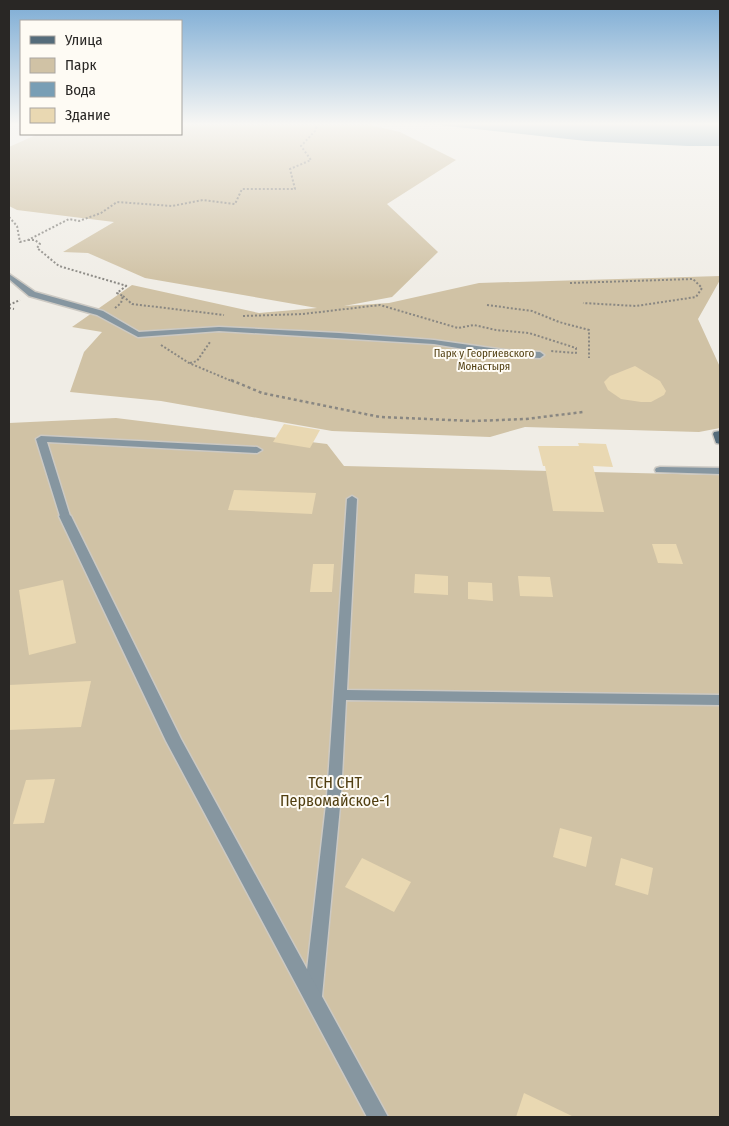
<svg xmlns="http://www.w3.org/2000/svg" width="729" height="1126" viewBox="0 0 729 1126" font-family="'Fira Sans Condensed',sans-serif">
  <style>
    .green { fill: #d0c2a5 }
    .water { fill: #789eb5 }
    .building { fill: #e9d8b2 }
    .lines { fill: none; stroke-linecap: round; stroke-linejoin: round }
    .service-casing { stroke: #ccc9c3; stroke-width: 3 }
    .minor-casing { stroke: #ccc9c3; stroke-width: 3 }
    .secondary-casing { stroke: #ccc9c3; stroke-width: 3 }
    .path-far1 { stroke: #898782; stroke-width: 2; stroke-dasharray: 2 2; stroke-linecap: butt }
    .path { stroke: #898782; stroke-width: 2.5; stroke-dasharray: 3 3; stroke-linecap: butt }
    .service { fill: #8696a0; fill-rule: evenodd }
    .minor { fill: #8696a0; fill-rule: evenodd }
    .secondary { fill: #556c7b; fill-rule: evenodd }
    .labels { text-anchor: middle; stroke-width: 4; stroke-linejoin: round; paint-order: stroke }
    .far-park-label { font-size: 11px; fill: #513f11; stroke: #fefbf4 }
    .near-park-label { font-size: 16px; fill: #513f11; stroke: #fefbf4 }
  </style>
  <rect width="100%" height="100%" fill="#f0ede6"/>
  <g class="green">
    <path d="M 181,124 L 365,124 L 400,132 L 456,160 L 387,204 L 438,252 L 392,297 L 344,306 L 389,303 L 479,283 L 720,276 L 720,280 L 698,319 L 720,367 L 720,428 L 699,432 L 525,427 L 490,437 L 332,431 L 161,401 L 70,392 L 84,352 L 102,332 L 72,327 L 132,285 L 259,313 L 317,308 L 145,278 L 88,253 L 63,252 L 114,222 L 17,210 L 9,206 L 9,147 L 38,134 L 181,134 Z"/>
    <path d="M 116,418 L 327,444 L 344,466 L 720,475 L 720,1117 L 9,1117 L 9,423 Z"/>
  </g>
  <path class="water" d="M 429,124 L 720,124 L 720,146 L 688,146 L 586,141 Z"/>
  <g class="building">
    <path d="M 635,366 L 660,381 L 666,391 L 664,395 L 651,402 L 641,402 L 621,399 L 608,390 L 604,382 L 610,376 Z"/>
    <path d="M 284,424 L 320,430 L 310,448 L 273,442 Z"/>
    <path d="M 578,443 L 606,444 L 613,467 L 593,466 L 604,512 L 553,511 L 545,466 L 543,466 L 538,446 L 579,446 Z"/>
    <path d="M 234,490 L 316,493 L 312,514 L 228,510 Z"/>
    <path d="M 652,544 L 676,544 L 683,564 L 658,563 Z"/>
    <path d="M 313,564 L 334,564 L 332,592 L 310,592 Z"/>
    <path d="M 415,574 L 448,576 L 448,595 L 414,593 Z"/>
    <path d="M 518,576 L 550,577 L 553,597 L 520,596 Z"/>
    <path d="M 63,580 L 76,643 L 29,655 L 19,590 Z"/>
    <path d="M 468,582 L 492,583 L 493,601 L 468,599 Z"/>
    <path d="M 91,681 L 81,727 L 9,730 L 9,685 Z"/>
    <path d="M 55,779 L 44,823 L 13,824 L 26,780 Z"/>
    <path d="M 560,828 L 592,837 L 586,867 L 553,857 Z"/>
    <path d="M 362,858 L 411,882 L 394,912 L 345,887 Z"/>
    <path d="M 621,858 L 653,868 L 648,895 L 615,885 Z"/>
    <path d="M 524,1093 L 574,1117 L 516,1117 Z"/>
  </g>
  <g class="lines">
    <defs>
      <g id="service">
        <path d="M 9,274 L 35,292 L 103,311 L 139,332 L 219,327 L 339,333 L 434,340 L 505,350 L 540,352 L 544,355 L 540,358 L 505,356 L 434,344 L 219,331 L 138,337 L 97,315 L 29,296 L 9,279 Z"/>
        <path d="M 41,436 L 257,447 L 262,450 L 257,453 L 47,442 L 70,516 L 65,519 L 60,516 L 36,439 Z"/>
        <path d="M 660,467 L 720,468 L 720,474 L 656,472 L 655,470 L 656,468 Z"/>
        <path d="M 352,496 L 357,499 L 347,690 L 720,695 L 720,705 L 346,700 L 341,796 L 322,996 L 319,1002 L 313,1005 L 307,1002 L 304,996 L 327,796 L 347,499 Z"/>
      </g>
      <path id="minor" d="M 65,512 L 71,516 L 181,739 L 388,1117 L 367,1117 L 166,741 L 59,516 Z"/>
      <path id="secondary" d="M 720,431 L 720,444 L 716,443 L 713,434 L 714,432 Z"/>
    </defs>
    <use href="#service" class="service-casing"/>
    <use href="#minor" class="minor-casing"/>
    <use href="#secondary" class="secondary-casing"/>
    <g class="path-far1">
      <path d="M 9,217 L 17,226 L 20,242 L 28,240 L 69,219 L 79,221 L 101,213 L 117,202 L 172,206 L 203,200 L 235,204 L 242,189 L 295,189 L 290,169 L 311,160 L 301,146 L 315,131 L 318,124"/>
      <path d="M 28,240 L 35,240 L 40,244 L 37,248 L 59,266 L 127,286"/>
      <path d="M 570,283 L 693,279 L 702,288 L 696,297 L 636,306 L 583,303"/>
      <path d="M 123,296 L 132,304 L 224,315"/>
      <path d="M 9,305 L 20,300"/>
      <path d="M 487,305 L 532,311 L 559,322 L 589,330 L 589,358"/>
      <path d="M 9,308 L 14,309"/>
      <path d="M 115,308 L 121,303 L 123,296 L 117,293 L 126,286"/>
      <path d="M 243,316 L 303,314 L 380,305 L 458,328 L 474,325 L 496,330 L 529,333 L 576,348 L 576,353 L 550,351"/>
      <path d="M 161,345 L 189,363 L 234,382"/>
      <path d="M 190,363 L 197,361 L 210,342"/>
    </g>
    <path class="path" d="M 231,380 L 262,393 L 380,417 L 474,421 L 526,419 L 583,412"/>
    <use href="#service" class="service"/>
    <use href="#minor" class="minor"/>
    <use href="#secondary" class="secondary"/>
  </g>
  <linearGradient id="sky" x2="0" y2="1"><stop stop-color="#7babd4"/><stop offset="0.44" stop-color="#f8f7f4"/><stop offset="1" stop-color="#f8f7f4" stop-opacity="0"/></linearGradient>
  <rect width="729" height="282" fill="url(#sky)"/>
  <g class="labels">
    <g class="far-park-label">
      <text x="484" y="357">Парк у Георгиевского<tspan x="484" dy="13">Монастыря</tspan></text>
    </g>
    <g class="near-park-label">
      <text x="335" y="788">ТСН СНТ<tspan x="335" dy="18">Первомайское-1</tspan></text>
    </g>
  </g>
  <rect width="729" height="1126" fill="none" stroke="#292725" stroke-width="20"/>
  <rect x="20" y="20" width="162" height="115" fill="#fefbf4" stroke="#a9a6a1"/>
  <rect x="30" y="36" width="25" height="8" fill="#556c7b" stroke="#a9a6a1"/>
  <text x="65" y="45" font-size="15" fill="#292725">Улица</text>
  <rect x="30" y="58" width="25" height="15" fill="#d0c2a5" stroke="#a9a6a1"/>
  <text x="65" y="70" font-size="15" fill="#292725">Парк</text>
  <rect x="30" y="82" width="25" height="15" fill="#789eb5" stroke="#a9a6a1"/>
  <text x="65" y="95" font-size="15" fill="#292725">Вода</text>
  <rect x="30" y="108" width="25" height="15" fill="#e9d8b2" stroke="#a9a6a1"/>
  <text x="65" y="120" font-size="15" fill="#292725">Здание</text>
</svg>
